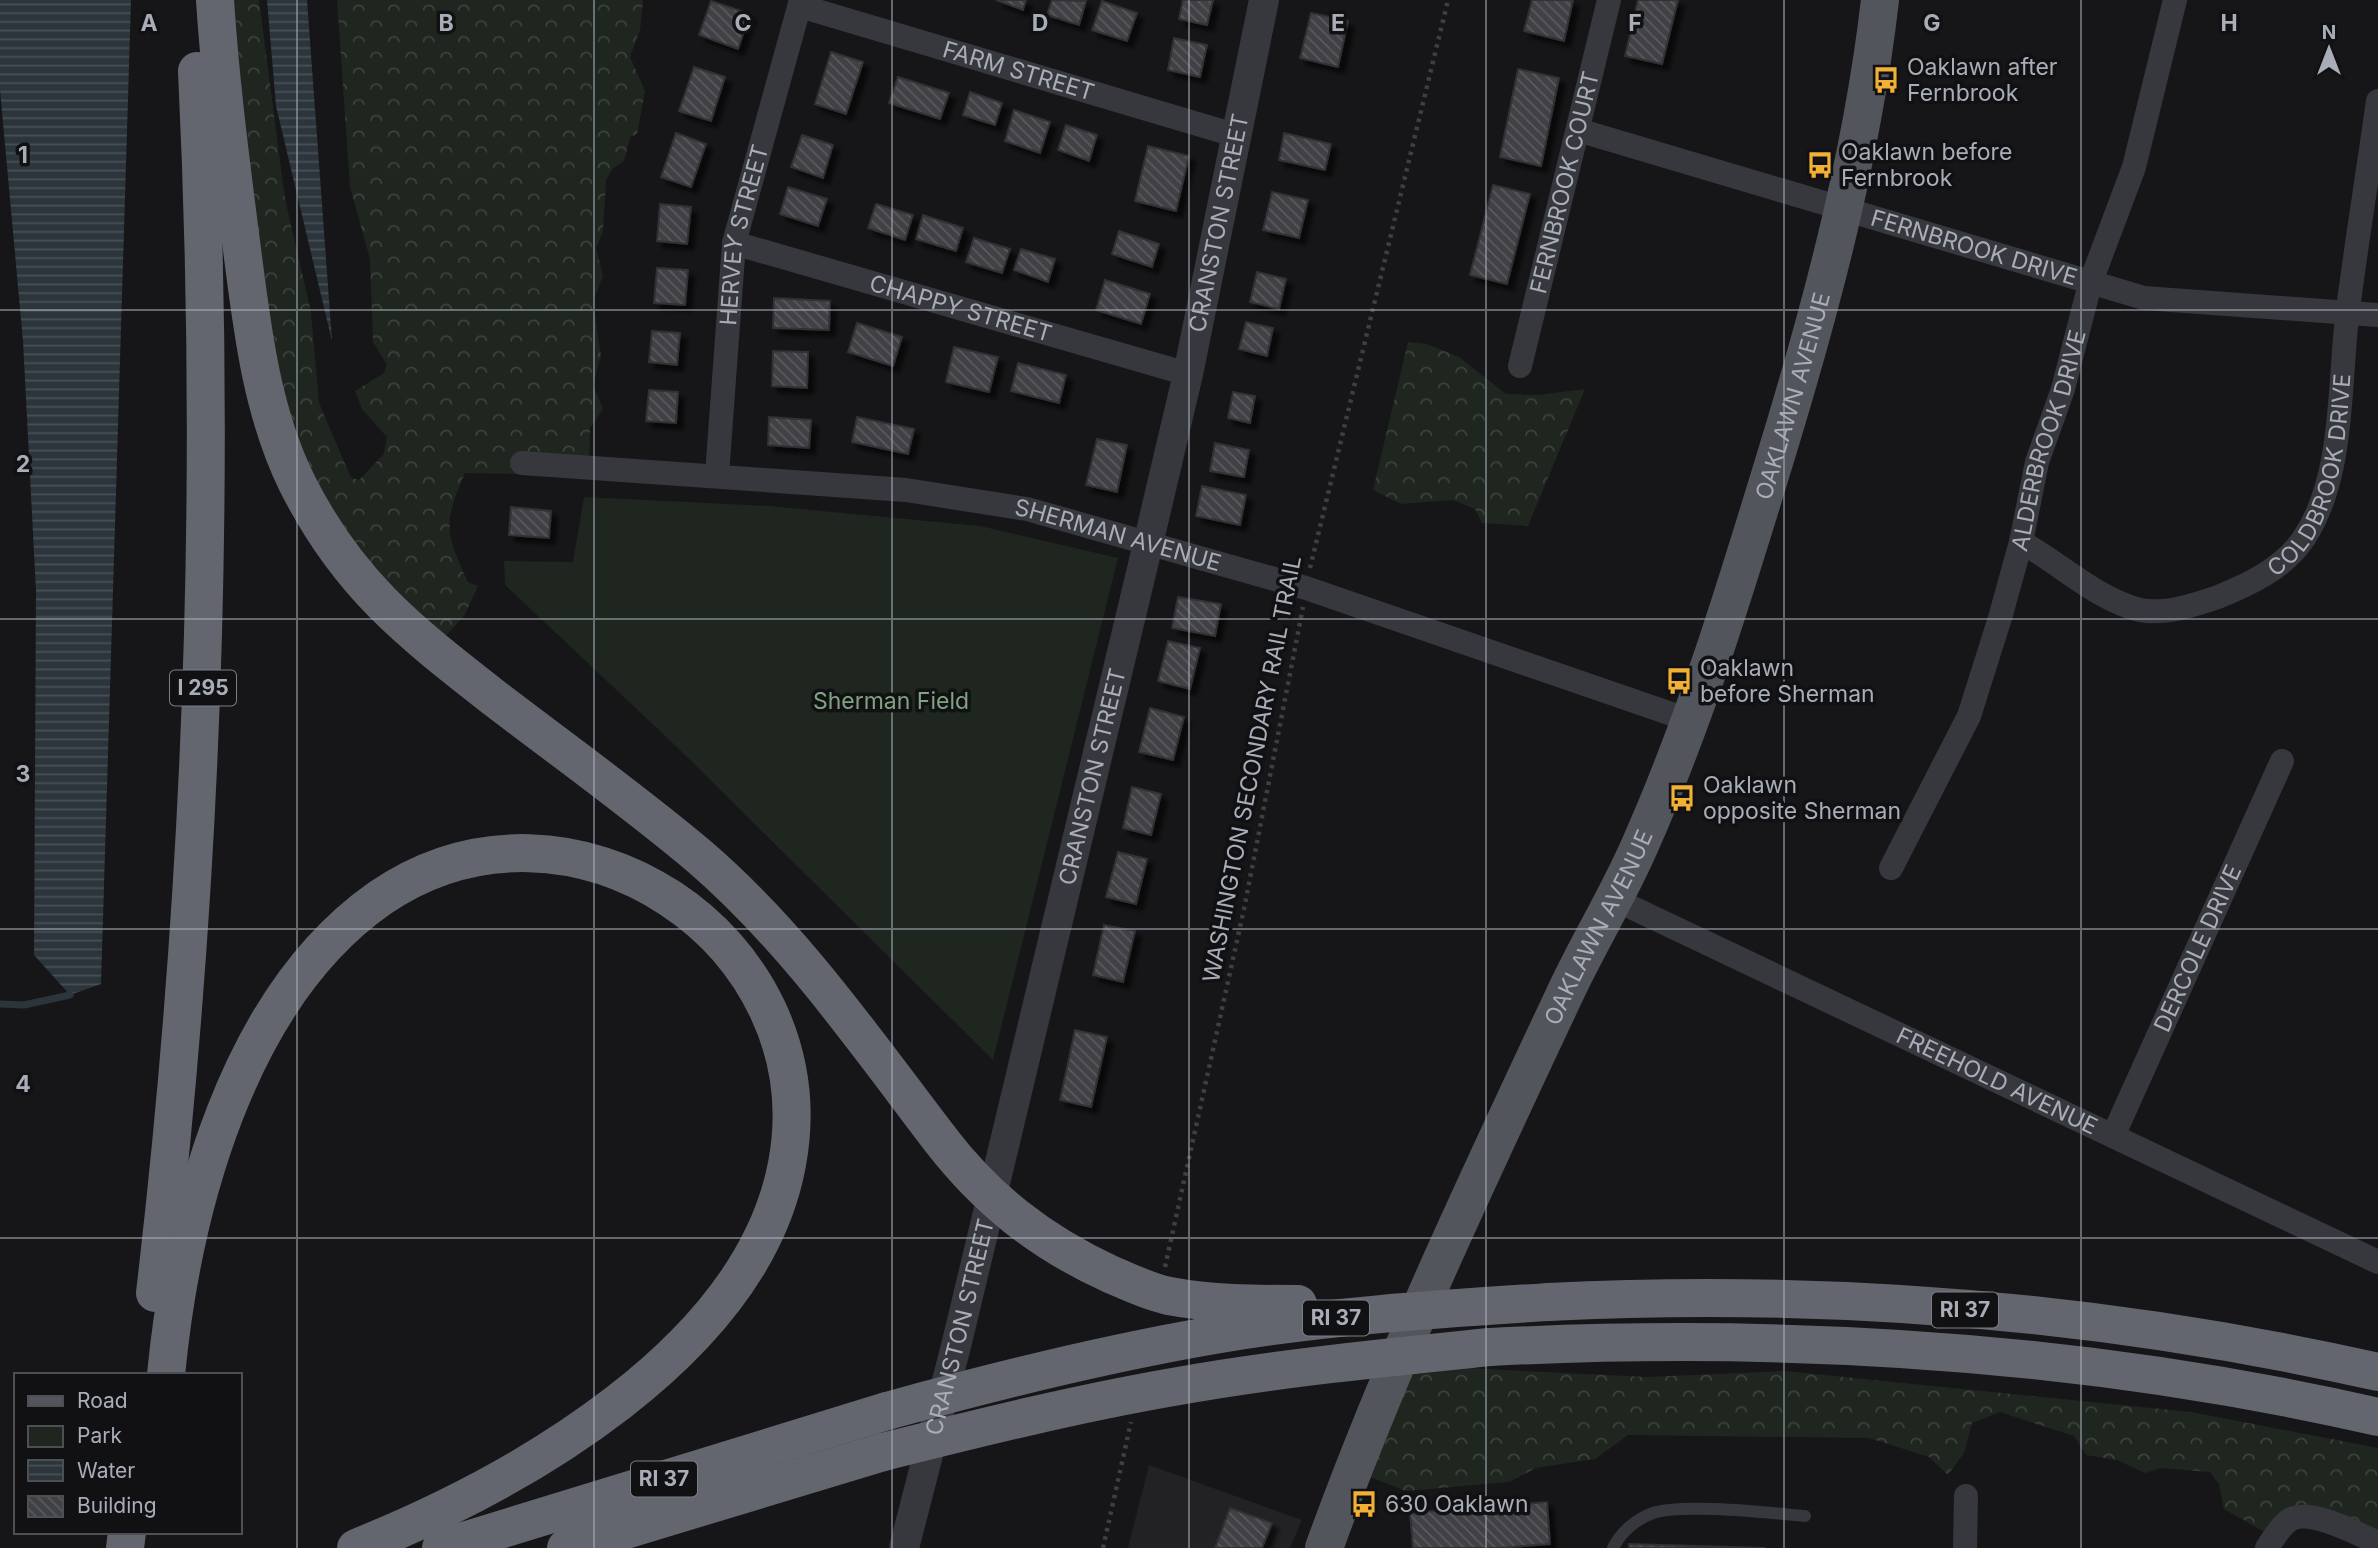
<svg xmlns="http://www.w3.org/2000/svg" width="2378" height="1548" viewBox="0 0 2378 1548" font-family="Inter,sans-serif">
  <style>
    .built { fill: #222225 }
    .forest { fill: url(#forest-crowns) }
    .park { fill: #1e261f }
    .water { fill: url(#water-rules) }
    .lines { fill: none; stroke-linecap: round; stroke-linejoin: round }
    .stream { stroke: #2c353c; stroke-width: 7 }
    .building { fill: url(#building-back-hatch); stroke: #303034; stroke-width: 2; filter: url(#shadow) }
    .path { stroke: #3d3f44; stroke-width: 4.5; stroke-dasharray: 3.5 5; stroke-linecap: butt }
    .service { stroke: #37383d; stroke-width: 12 }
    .minor { stroke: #37383d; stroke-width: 24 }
    .tertiary { stroke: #37383d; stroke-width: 30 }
    .primary { stroke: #53555c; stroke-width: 38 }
    .motorway { stroke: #63666e; stroke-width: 38 }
    .motorway-bridge { stroke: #63666e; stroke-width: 38 }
    .grid { fill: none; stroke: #a8adb8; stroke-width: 2; stroke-opacity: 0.55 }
    .labels { text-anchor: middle; stroke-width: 7; stroke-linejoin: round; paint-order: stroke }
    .shield { fill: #111113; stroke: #7b7e86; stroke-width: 2 }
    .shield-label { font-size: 21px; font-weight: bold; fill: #a8adb8 }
    .poi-label { font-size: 23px; fill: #a8adb8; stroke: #111113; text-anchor: start }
    .street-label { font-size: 23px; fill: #a8adb8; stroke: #111113 }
    .park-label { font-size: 23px; fill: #7fa381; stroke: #111113 }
    .grid-label { font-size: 23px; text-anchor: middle; font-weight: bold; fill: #a8adb8; stroke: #111113; stroke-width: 7; stroke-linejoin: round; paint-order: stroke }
  </style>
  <defs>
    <pattern id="forest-crowns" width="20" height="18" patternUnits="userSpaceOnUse" patternTransform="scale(1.75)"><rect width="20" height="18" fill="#1e261f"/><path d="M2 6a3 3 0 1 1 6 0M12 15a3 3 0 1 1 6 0" fill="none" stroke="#3c433d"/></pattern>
    <pattern id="water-rules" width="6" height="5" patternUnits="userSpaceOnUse" patternTransform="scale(1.75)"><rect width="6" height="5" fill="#2c353c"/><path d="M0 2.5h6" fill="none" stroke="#485056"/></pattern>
    <pattern id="building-back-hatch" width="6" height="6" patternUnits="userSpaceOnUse" patternTransform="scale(1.75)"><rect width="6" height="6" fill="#404145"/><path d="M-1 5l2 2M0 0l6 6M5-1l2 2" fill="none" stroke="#595a5e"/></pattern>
    <filter id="shadow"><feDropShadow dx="6" dy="6" stdDeviation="2" flood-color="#0009"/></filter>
  </defs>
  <rect width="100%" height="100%" fill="#161618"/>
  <path class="built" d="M 1149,1465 L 1302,1520 L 1290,1548 L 1128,1548 Z"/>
  <g class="forest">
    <path d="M 221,0 L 259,0 L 285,199 L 311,312 L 319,403 L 351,478 L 359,480 L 384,454 L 387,437 L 362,409 L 355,391 L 384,373 L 387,365 L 373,342 L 370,259 L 350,187 L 337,0 L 643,0 L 640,30 L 630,57 L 645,91 L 637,134 L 630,137 L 624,161 L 613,168 L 606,180 L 603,232 L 596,248 L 603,276 L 593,301 L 601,356 L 593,385 L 603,409 L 590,428 L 589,475 L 465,473 C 443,524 445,532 468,582 L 478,586 L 464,616 L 435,648 L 288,460 Z"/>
    <path d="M 1408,342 L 1427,344 L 1459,357 L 1506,394 L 1538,395 L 1585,389 L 1528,526 L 1482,523 L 1475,509 L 1453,500 L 1401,504 L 1373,490 Z"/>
    <path d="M 1424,1366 L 1647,1377 L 1785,1371 L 2191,1412 L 2378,1448 L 2378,1542 L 2323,1518 L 2272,1536 L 2224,1509 L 2219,1484 L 2210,1472 L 2161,1468 L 2145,1473 L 2117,1460 L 2086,1455 L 2074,1436 L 2000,1412 L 1972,1423 L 1964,1453 L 1948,1475 L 1929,1457 L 1869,1438 L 1628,1435 L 1595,1459 L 1536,1468 L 1509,1482 L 1406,1491 L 1355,1471 L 1392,1377 Z"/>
  </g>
  <path class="park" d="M 584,497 L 769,506 L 980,526 L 1118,558 L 993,1060 L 679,749 L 505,585 L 504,561 L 573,562 Z"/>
  <g class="water">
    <path d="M 0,0 L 131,0 L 101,984 L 70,995 L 34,955 L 36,591 L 23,341 L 0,90 Z"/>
    <path d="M 267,0 L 307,0 L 332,341 L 276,106 Z"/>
  </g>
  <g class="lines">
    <path class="stream" d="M 0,1004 L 24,1005 L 70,995"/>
  </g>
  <g class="building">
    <path d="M 996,0 L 1026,0 L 1023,10 Z"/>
    <path d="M 1052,0 L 1086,1 L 1079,25 L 1047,15 Z"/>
    <path d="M 1183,0 L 1213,0 L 1207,25 L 1179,19 Z"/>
    <path d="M 1532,0 L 1573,0 L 1564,41 L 1524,31 Z"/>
    <path d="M 1638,0 L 1678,0 L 1662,64 L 1625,56 Z"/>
    <path d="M 711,1 L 750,14 L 738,49 L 699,35 Z"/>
    <path d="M 1102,1 L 1137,13 L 1127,41 L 1092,30 Z"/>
    <path d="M 1311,13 L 1348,21 L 1338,67 L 1300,58 Z"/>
    <path d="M 1174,38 L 1207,45 L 1200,77 L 1168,70 Z"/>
    <path d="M 831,52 L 863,62 L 846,114 L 815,104 Z"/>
    <path d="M 694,67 L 725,77 L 711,121 L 679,111 Z"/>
    <path d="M 1518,69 L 1559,78 L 1541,166 L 1500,157 Z"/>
    <path d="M 898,77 L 949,93 L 940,119 L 889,103 Z"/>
    <path d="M 970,92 L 1002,103 L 995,125 L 963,115 Z"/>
    <path d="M 1014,110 L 1050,122 L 1040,153 L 1005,141 Z"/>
    <path d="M 1066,125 L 1097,135 L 1089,161 L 1058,150 Z"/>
    <path d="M 676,133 L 706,144 L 691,187 L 661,177 Z"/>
    <path d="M 1284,133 L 1331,144 L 1325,170 L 1279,160 Z"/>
    <path d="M 802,135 L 833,145 L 823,178 L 791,167 Z"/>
    <path d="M 1148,146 L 1189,156 L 1176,211 L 1135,201 Z"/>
    <path d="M 1493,185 L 1530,194 L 1507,284 L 1470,275 Z"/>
    <path d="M 788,187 L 827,199 L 818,226 L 780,214 Z"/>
    <path d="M 1272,192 L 1308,200 L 1299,238 L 1263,230 Z"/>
    <path d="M 660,204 L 691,207 L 687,244 L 657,241 Z"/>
    <path d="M 876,204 L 913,215 L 905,240 L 868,228 Z"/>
    <path d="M 923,215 L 963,228 L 956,251 L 916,239 Z"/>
    <path d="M 1119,231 L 1159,244 L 1152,267 L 1112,254 Z"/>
    <path d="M 974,238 L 1010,249 L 1002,273 L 966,262 Z"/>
    <path d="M 1021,249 L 1055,259 L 1048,282 L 1014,270 Z"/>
    <path d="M 657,268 L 688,270 L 685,305 L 654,303 Z"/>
    <path d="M 1257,272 L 1286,279 L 1279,309 L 1250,302 Z"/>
    <path d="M 1105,280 L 1150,294 L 1141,324 L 1096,310 Z"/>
    <path d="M 774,298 L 830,301 L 829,330 L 773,328 Z"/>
    <path d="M 1246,322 L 1273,328 L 1267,356 L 1239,349 Z"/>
    <path d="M 857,323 L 902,337 L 893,366 L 848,352 Z"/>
    <path d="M 652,331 L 680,333 L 677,365 L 649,362 Z"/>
    <path d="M 954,347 L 998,357 L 989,392 L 946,382 Z"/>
    <path d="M 773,351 L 808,352 L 807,388 L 772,386 Z"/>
    <path d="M 1018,363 L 1066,375 L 1059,403 L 1011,391 Z"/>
    <path d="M 649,390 L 678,392 L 676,423 L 646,421 Z"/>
    <path d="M 1233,392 L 1255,396 L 1250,423 L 1228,418 Z"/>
    <path d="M 769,417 L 811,420 L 809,448 L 768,445 Z"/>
    <path d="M 857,417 L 914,429 L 908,454 L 852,442 Z"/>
    <path d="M 1097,439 L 1127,445 L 1117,492 L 1086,485 Z"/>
    <path d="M 1215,443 L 1249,450 L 1244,477 L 1210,471 Z"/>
    <path d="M 1202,486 L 1246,495 L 1240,525 L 1196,516 Z"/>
    <path d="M 511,507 L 551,511 L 549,538 L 509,535 Z"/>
    <path d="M 1178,597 L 1221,604 L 1215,636 L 1172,628 Z"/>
    <path d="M 1168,641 L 1200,648 L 1190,689 L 1158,681 Z"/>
    <path d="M 1150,708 L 1184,717 L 1173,760 L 1139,752 Z"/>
    <path d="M 1132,787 L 1161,794 L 1151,835 L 1123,828 Z"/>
    <path d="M 1118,852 L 1147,859 L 1136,904 L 1106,897 Z"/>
    <path d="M 1104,925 L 1135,931 L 1123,982 L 1093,975 Z"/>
    <path d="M 1075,1030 L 1107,1037 L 1091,1107 L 1060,1100 Z"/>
    <path d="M 1547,1502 L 1550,1544 L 1500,1548 L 1413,1548 L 1410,1513 Z"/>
    <path d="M 1230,1508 L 1272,1523 L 1262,1548 L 1215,1548 Z"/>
    <path d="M 1629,1544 L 1766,1548 L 1629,1548 Z"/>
  </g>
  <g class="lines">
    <g class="path">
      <path d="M 1310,568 L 1448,0"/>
      <path d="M 1165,1267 L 1244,909 L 1303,607"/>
      <path d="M 1103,1548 L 1131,1422"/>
    </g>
    <path class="service" d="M 1613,1548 C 1621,1532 1636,1519 1653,1513 C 1682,1503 1770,1513 1805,1516"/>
    <g class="minor">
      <path id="s1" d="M 800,6 L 1238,136"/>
      <path id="s2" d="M 1578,130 L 2144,298 L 2378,315"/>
      <path id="s3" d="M 734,243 L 1188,374"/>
      <path id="s4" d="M 1520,366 L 1609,0"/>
      <path id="s5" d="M 522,463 L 906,490 L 1027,509 L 1306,588 L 1689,720"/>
      <path id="s6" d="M 717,475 L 734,243 L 801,0"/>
      <path id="s7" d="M 2021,542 C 2060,563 2096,599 2140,610 C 2164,615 2195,605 2218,597 C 2250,584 2284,568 2304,538 C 2344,478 2339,386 2347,317 C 2356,245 2368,173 2378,101"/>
      <path id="s8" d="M 1891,868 L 1969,716 L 2000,618 L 2021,542 L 2037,462 L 2063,389 L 2090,284 L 2134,167 L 2175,0"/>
      <path id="s9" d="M 1614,899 L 2378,1262"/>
      <path id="s10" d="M 2113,1136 L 2282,761"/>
      <path d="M 1965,1548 L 1966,1496"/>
      <path d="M 2267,1548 C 2273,1539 2279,1528 2288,1521 C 2308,1506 2358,1534 2378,1543"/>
    </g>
    <path class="tertiary" id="s11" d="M 904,1548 L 957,1342 L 1148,544 L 1188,374 L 1264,0"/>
    <path class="primary" id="s12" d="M 1324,1548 C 1392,1360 1477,1181 1562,1000 C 1586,947 1617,898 1640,845 C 1692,728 1730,606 1767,485 C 1816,327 1861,165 1880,0"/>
    <g class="motorway">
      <path d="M 215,0 C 220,78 230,156 240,234 C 251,317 259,406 297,483 C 348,585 410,632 497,700 C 565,752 635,802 700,857 C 794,938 865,1041 940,1139"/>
      <path d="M 155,1293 C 203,886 217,479 197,71"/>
      <path d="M 1548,1302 C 1826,1288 2107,1311 2378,1372"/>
      <path d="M 1490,1347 C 1788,1332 2086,1350 2378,1417"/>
      <path d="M 166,1375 C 182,1210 237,998 380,898 C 569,768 829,940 787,1164 C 752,1352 517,1483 356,1548"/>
      <path d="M 125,1548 L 127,1532"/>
      <path d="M 441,1548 L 887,1411"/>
      <path d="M 566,1548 L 883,1452"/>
    </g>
    <g class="motorway-bridge">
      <path d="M 940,1139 C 986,1199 1040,1242 1110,1274 C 1129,1282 1149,1292 1169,1296 C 1211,1304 1255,1304 1298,1304"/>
      <path d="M 887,1411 C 995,1381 1104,1354 1214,1335 C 1325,1316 1437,1309 1548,1302"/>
      <path d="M 883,1452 C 979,1428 1075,1404 1173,1387 C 1278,1368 1384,1358 1490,1347"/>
    </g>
  </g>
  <path class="grid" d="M 297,0 L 297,1548M 594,0 L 594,1548M 892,0 L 892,1548M 1189,0 L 1189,1548M 1486,0 L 1486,1548M 1784,0 L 1784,1548M 2081,0 L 2081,1548M 0,310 L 2378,310M 0,619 L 2378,619M 0,929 L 2378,929M 0,1238 L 2378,1238"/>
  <defs>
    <symbol id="bus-bare" viewBox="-9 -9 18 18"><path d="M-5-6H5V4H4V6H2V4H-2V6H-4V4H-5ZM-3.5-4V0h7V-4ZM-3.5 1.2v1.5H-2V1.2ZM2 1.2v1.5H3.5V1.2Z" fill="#f2b134" stroke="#111113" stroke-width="2.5" paint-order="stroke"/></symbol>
  </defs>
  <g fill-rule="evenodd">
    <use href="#bus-bare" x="1867" y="61" width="38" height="38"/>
    <use href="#bus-bare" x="1801" y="146" width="38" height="38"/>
    <use href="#bus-bare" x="1660" y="662" width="38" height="38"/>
    <use href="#bus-bare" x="1663" y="779" width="38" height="38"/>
    <use href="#bus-bare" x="1345" y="1485" width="38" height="38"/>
  </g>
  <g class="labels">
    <g class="shield">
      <rect x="170" y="670.5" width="66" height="35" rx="5"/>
      <rect x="1932" y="1292.5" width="66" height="35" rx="5"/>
      <rect x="1303" y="1300.5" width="66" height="35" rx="5"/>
      <rect x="631" y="1461.5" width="66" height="35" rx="5"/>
    </g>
    <g class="shield-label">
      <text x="203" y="695">I 295</text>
      <text x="1965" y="1317">RI 37</text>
      <text x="1336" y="1325">RI 37</text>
      <text x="664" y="1486">RI 37</text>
    </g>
    <g class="poi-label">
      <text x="1907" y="75">Oaklawn after<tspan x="1907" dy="26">Fernbrook</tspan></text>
      <text x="1841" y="160">Oaklawn before<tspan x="1841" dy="26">Fernbrook</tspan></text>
      <text x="1700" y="676">Oaklawn<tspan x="1700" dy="26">before Sherman</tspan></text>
      <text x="1703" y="793">Oaklawn<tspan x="1703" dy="26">opposite Sherman</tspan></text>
      <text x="1385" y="1512">630 Oaklawn</text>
    </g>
    <g class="street-label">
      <text dy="8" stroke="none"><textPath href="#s1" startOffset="228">FARM STREET</textPath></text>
      <text dy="8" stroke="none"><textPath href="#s4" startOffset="189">FERNBROOK COURT</textPath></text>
      <text dy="8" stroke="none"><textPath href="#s11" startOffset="1362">CRANSTON STREET</textPath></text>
      <text dy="8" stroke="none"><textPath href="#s6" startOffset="242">HERVEY STREET</textPath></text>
      <text dy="8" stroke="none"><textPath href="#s2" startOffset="413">FERNBROOK DRIVE</textPath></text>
      <text dy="8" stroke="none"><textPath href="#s3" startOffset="236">CHAPPY STREET</textPath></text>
      <text dy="8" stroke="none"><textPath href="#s12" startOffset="1246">OAKLAWN AVENUE</textPath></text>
      <text dy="8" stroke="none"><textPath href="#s8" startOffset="458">ALDERBROOK DRIVE</textPath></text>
      <text dy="8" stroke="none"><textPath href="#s7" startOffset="385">COLDBROOK DRIVE</textPath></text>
      <text dy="8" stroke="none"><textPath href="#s5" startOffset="602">SHERMAN AVENUE</textPath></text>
      <text transform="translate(1252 769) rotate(-79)" y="8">WASHINGTON SECONDARY RAIL TRAIL</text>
      <text dy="8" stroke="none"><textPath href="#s11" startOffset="794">CRANSTON STREET</textPath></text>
      <text dy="8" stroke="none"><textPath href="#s12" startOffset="679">OAKLAWN AVENUE</textPath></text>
      <text dy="8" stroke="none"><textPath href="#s10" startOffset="206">DERCOLE DRIVE</textPath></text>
      <text dy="8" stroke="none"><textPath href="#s9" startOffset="424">FREEHOLD AVENUE</textPath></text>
      <text dy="8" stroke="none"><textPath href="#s11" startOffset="228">CRANSTON STREET</textPath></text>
    </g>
    <g class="park-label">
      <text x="891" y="709">Sherman Field</text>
    </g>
  </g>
  <g class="grid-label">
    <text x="149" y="31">A</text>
    <text x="446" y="31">B</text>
    <text x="743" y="31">C</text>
    <text x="1040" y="31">D</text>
    <text x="1338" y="31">E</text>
    <text x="1635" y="31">F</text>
    <text x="1932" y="31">G</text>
    <text x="2229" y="31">H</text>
    <text x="23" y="163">1</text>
    <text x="23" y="472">2</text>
    <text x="23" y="782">3</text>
    <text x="23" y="1092">4</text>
  </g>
  <rect x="14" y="1373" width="228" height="161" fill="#111113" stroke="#4d4f55" stroke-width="2"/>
  <rect x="28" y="1396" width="35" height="10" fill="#53555c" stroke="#4d4f55" stroke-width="2"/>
  <text x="77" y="1408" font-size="21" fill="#a8adb8">Road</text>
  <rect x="28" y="1426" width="35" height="21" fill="#1e261f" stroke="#4d4f55" stroke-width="2"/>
  <text x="77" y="1443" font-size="21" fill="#a8adb8">Park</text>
  <rect x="28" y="1460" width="35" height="21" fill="url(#water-rules)" stroke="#4d4f55" stroke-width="2"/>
  <text x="77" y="1478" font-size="21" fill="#a8adb8">Water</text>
  <rect x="28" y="1496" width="35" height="21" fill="url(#building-back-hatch)" stroke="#4d4f55" stroke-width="2"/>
  <text x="77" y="1513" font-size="21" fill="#a8adb8">Building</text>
  <g transform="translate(2329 49)" stroke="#111113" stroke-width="5" paint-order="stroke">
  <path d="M0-5L12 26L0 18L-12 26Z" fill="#a8adb8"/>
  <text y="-10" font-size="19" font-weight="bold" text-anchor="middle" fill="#a8adb8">N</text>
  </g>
</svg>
